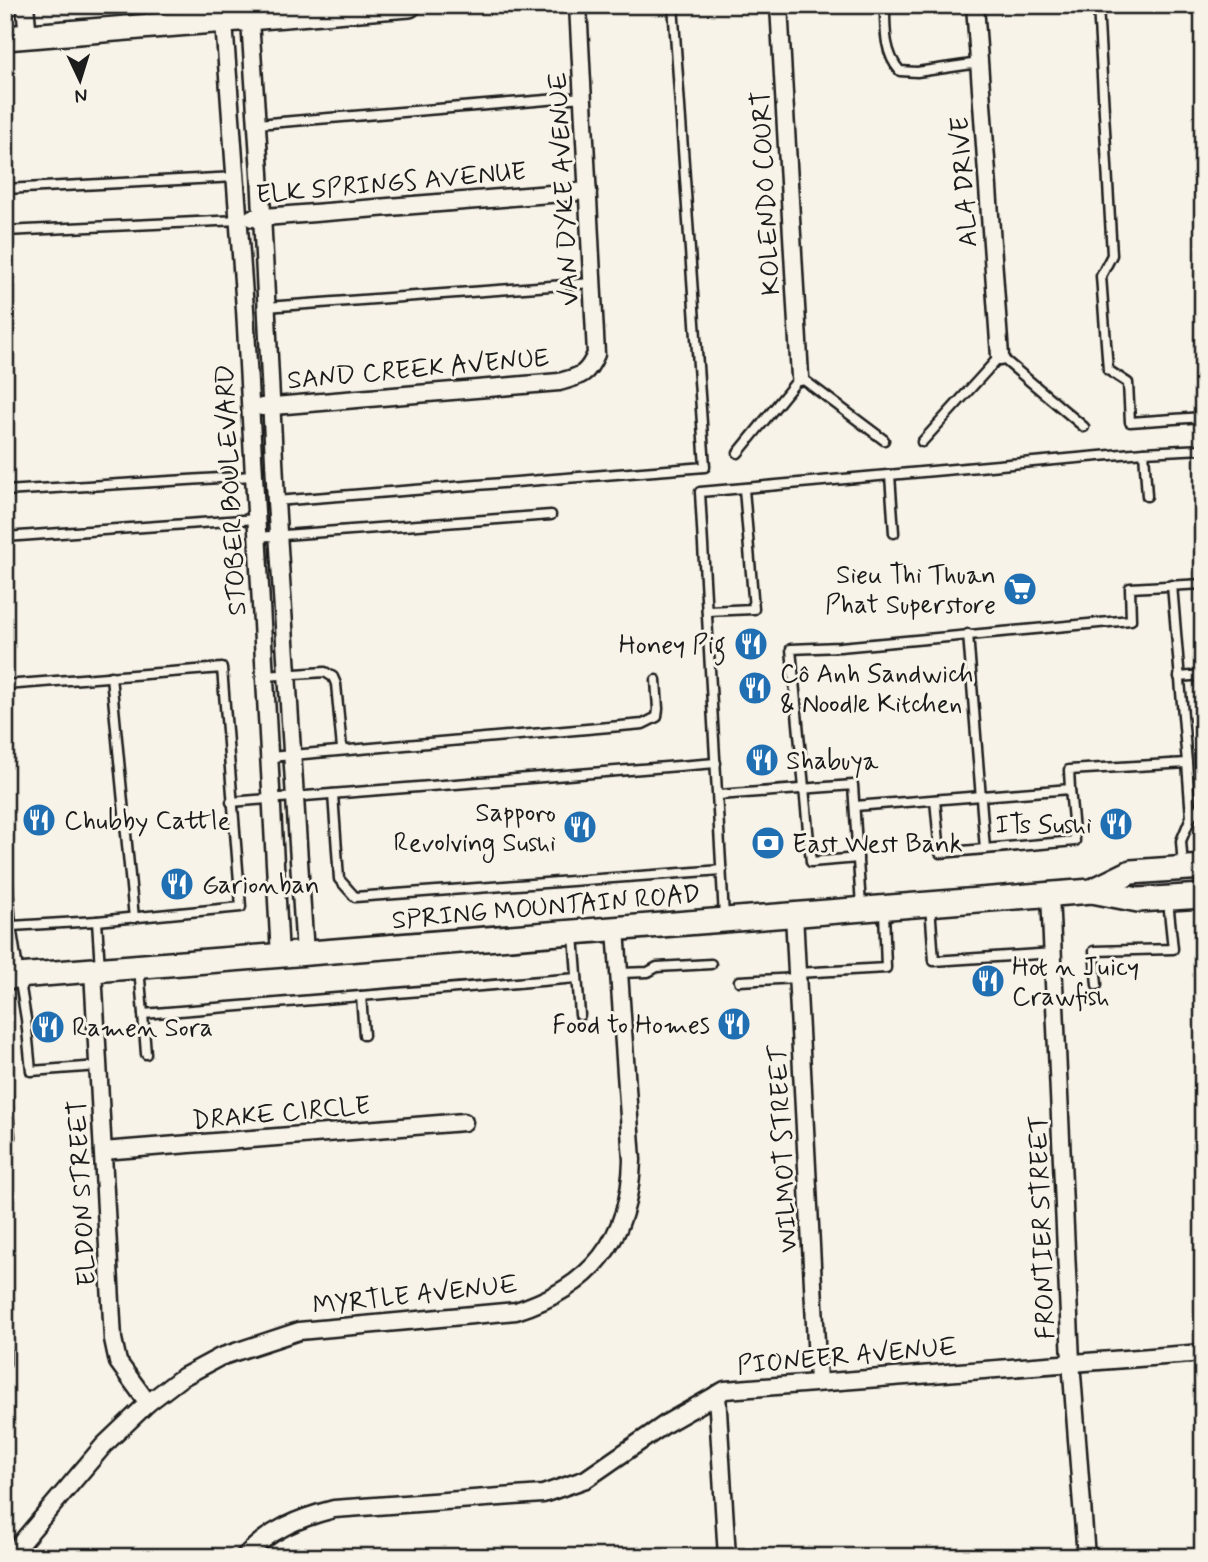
<svg xmlns="http://www.w3.org/2000/svg" width="1208" height="1562" viewBox="0 0 1208 1562" font-family="Mynerve,sans-serif">
  <style>
    .lines { fill: none; stroke-linecap: round; stroke-linejoin: round }
    .service-casing { stroke: #1c1c1c; stroke-width: 13 }
    .minor-casing { stroke: #1c1c1c; stroke-width: 21 }
    .secondary-casing { stroke: #1c1c1c; stroke-width: 28 }
    .service { stroke: #f7f3e8; stroke-width: 8 }
    .minor { stroke: #f7f3e8; stroke-width: 16 }
    .secondary { stroke: #f7f3e8; stroke-width: 23 }
    .labels { text-anchor: middle; stroke-width: 6; stroke-linejoin: round; paint-order: stroke }
    .street-label { font-size: 26px; fill: #1c1c1c; stroke: #f7f3e8 }
    .poi-label { font-size: 26px; fill: #1c1c1c; stroke: #f7f3e8; text-anchor: start }
  </style>
  <rect width="100%" height="100%" fill="#f7f3e8"/>
  <filter id="ink" filterUnits="userSpaceOnUse"><feTurbulence type="fractalNoise" baseFrequency=".0143" numOctaves="2"/><feDisplacementMap in="SourceGraphic" scale="14" xChannelSelector="R" yChannelSelector="G"/><feConvolveMatrix kernelMatrix="1 2 1 2 8 2 1 2 1" color-interpolation-filters="sRGB"/></filter>
  <g filter="url(#ink)">
    <g class="lines">
      <defs>
        <g id="service">
          <path d="M 885,5 C 885,28 884,53 900,71 L 917,72 L 979,63"/>
          <path d="M 1098,5 L 1112,255 L 1101,276 L 1108,370 L 1128,383 L 1130,422 L 1203,417"/>
          <path d="M 257,124 L 583,97"/>
          <path d="M 5,189 L 236,177"/>
          <path d="M 5,231 L 239,220"/>
          <path d="M 266,307 L 592,283"/>
          <path d="M 922,442 L 1000,356 L 1084,427"/>
          <path d="M 738,453 L 800,377 L 884,440"/>
          <path d="M 890,475 L 894,533"/>
          <path d="M 5,491 L 253,476"/>
          <path d="M 1147,496 L 1144,452 L 1203,449"/>
          <path d="M 276,501 L 705,467 L 673,5"/>
          <path d="M 5,537 L 256,519"/>
          <path d="M 257,537 L 551,515"/>
          <path d="M 707,611 L 754,609 L 744,489"/>
          <path d="M 968,634 L 985,849"/>
          <path d="M 111,676 L 134,918"/>
          <path d="M 265,676 L 325,672 L 333,677 L 336,684 L 342,749"/>
          <path d="M 1179,677 L 1203,675"/>
          <path d="M 5,685 L 222,668 L 241,907 L 97,921"/>
          <path d="M 270,757 L 643,724 L 657,717 L 658,709 L 656,680"/>
          <path d="M 333,794 L 339,879 L 355,897 L 722,870"/>
          <path d="M 719,795 L 853,785 L 861,906"/>
          <path d="M 935,800 L 940,853 L 1075,841 L 1070,789"/>
          <path d="M 231,802 L 716,763"/>
          <path d="M 855,806 L 1070,789 L 1069,770 L 1187,763 L 1172,585"/>
          <path d="M 1191,817 L 1203,803"/>
          <path d="M 5,850 L 11,926 L 26,1019 L 31,1071 L 99,1066"/>
          <path d="M 858,858 L 811,862 L 791,649 L 840,647 L 1131,620 L 1130,588 L 1203,584"/>
          <path d="M 1183,867 L 1181,841 L 1191,817 L 1187,763"/>
          <path d="M 930,905 L 934,961 L 1054,953"/>
          <path d="M 724,917 L 700,492 L 1144,452"/>
          <path d="M 11,926 L 97,921 L 100,969"/>
          <path d="M 574,935 L 580,1015"/>
          <path d="M 139,968 L 143,1014"/>
          <path d="M 620,973 L 648,972 L 657,967 L 711,964"/>
          <path d="M 797,973 L 886,968 L 884,910"/>
          <path d="M 739,981 L 798,978"/>
          <path d="M 1097,985 L 1094,951 L 1173,949 L 1168,901"/>
          <path d="M 361,996 L 364,1035"/>
          <path d="M 146,1054 L 143,1014 L 577,978"/>
          <path d="M 5,1073 L 10,1137 L 5,1138"/>
          <path d="M 5,1345 L 5,1364"/>
        </g>
        <g id="minor">
          <path d="M 25,5 L 28,37"/>
          <path d="M 779,5 L 800,377"/>
          <path d="M 975,5 L 1000,356"/>
          <path d="M 250,20 L 260,173 L 276,501 L 305,954"/>
          <path d="M 224,22 L 245,309 L 280,956"/>
          <path d="M 252,218 L 588,191"/>
          <path d="M 262,407 L 559,382 C 581,376 587,375 596,354 L 578,5"/>
          <path d="M 1050,894 L 1071,1361 L 1086,1557"/>
          <path d="M 794,914 L 818,1382"/>
          <path d="M 93,970 L 113,1339 L 118,1362 L 148,1403"/>
          <path d="M 103,1151 L 464,1122"/>
          <path d="M 717,1394 L 727,1557"/>
          <path d="M 9,1557 L 104,1445 L 148,1403 L 181,1378 L 220,1357 L 299,1331 L 516,1311 C 591,1287 630,1240 632,1160 L 616,929"/>
          <path d="M 244,1557 C 269,1530 299,1518 334,1509 L 543,1494 L 586,1479 L 667,1423 L 725,1390 L 1203,1353"/>
        </g>
        <g id="secondary">
          <path d="M 5,38 L 409,5"/>
          <path d="M 1092,891 L 1131,872 L 1203,867"/>
          <path d="M 5,977 L 1092,891 L 1138,900 L 1203,896"/>
        </g>
      </defs>
      <use href="#service" class="service-casing"/>
      <use href="#minor" class="minor-casing"/>
      <use href="#secondary" class="secondary-casing"/>
      <use href="#service" class="service"/>
      <use href="#minor" class="minor"/>
      <use href="#secondary" class="secondary"/>
    </g>
  </g>
  <defs>
    <symbol id="supermarket-disc" viewBox="-11 -11 22 22"><circle r="9.5" fill="#1f6fb2" stroke="#f7f3e8"/><path d="M-6-5.5h2.5l.6 2H6L4.5 2H-2.5L-4.4-4H-6ZM-1.5 3.2a1.3 1.3 0 1 0 .1 0ZM3 3.2a1.3 1.3 0 1 0 .1 0Z" fill="#fff"/></symbol>
    <symbol id="restaurant-disc" viewBox="-11 -11 22 22"><circle r="9.5" fill="#1f6fb2" stroke="#f7f3e8"/><path d="M-5-6h1v4h1v-4h1v4h1v-4h1v5L-1.5 .5V6h-2V.5L-5-1ZM5-6V6H3V1.5H1.5Q1.5-4 5-6Z" fill="#fff"/></symbol>
    <symbol id="bank-disc" viewBox="-11 -11 22 22"><circle r="9.5" fill="#1f6fb2" stroke="#f7f3e8"/><path d="M-6-4H6V4H-6ZM0-2.3a2.3 2.3 0 1 0 0 4.6a2.3 2.3 0 1 0 0-4.6Z" fill="#fff"/></symbol>
  </defs>
  <g fill-rule="evenodd">
    <use href="#supermarket-disc" x="1001" y="570" width="38" height="38"/>
    <use href="#restaurant-disc" x="732" y="625" width="38" height="38"/>
    <use href="#restaurant-disc" x="736" y="669" width="38" height="38"/>
    <use href="#restaurant-disc" x="743" y="741" width="38" height="38"/>
    <use href="#restaurant-disc" x="20" y="801" width="38" height="38"/>
    <use href="#restaurant-disc" x="1097" y="805" width="38" height="38"/>
    <use href="#restaurant-disc" x="561" y="808" width="38" height="38"/>
    <use href="#bank-disc" x="749" y="824" width="38" height="38"/>
    <use href="#restaurant-disc" x="158" y="865" width="38" height="38"/>
    <use href="#restaurant-disc" x="969" y="962" width="38" height="38"/>
    <use href="#restaurant-disc" x="715" y="1005" width="38" height="38"/>
    <use href="#restaurant-disc" x="29" y="1008" width="38" height="38"/>
  </g>
  <g class="labels">
    <g class="street-label">
      <text transform="translate(391 182) rotate(-5)" y="9">ELK SPRINGS AVENUE</text>
      <text transform="translate(963 182) rotate(-94)" y="9">ALA DRIVE</text>
      <text transform="translate(563 189) rotate(-93)" y="9">VAN DYKE AVENUE</text>
      <text transform="translate(765 193) rotate(-93)" y="9">KOLENDO COURT</text>
      <text transform="translate(418 368) rotate(-5)" y="9">SAND CREEK AVENUE</text>
      <text transform="translate(230 490) rotate(-93)" y="9">STOBER BOULEVARD</text>
      <text transform="translate(546 906) rotate(-5)" y="9">SPRING MOUNTAIN ROAD</text>
      <text transform="translate(281 1112) rotate(-5)" y="9">DRAKE CIRCLE</text>
      <text transform="translate(782 1149) rotate(-93)" y="9">WILMOT STREET</text>
      <text transform="translate(81 1193) rotate(-93)" y="9">ELDON STREET</text>
      <text transform="translate(1041 1227) rotate(-92)" y="9">FRONTIER STREET</text>
      <text transform="translate(415 1294) rotate(-6)" y="9">MYRTLE AVENUE</text>
      <text transform="translate(847 1355) rotate(-5)" y="9">PIONEER AVENUE</text>
    </g>
    <g class="poi-label">
      <text x="996" y="583" text-anchor="end">Sieu Thi Thuan<tspan x="996" dy="30">Phat Superstore</tspan></text>
      <text x="726" y="653" text-anchor="end">Honey Pig</text>
      <text x="780" y="682">Cô Anh Sandwich<tspan x="780" dy="30">&amp; Noodle Kitchen</tspan></text>
      <text x="786" y="769">Shabuya</text>
      <text x="556" y="821" text-anchor="end">Sapporo<tspan x="556" dy="30">Revolving Sushi</tspan></text>
      <text x="64" y="829">Chubby Cattle</text>
      <text x="1092" y="833" text-anchor="end">ITs Sushi</text>
      <text x="792" y="852">East West Bank</text>
      <text x="202" y="893">Garionban</text>
      <text x="1012" y="975">Hot n Juicy<tspan x="1012" dy="30">Crawfish</tspan></text>
      <text x="710" y="1033" text-anchor="end">Food to Homes</text>
      <text x="72" y="1036">Ramen Sora</text>
    </g>
  </g>
  <rect width="1208" height="1562" fill="none" stroke="#f7f3e8" stroke-width="28"/>
  <rect x="14" y="14" width="1180" height="1534" fill="none" stroke="#1c1c1c" stroke-width="2.5" filter="url(#ink)"/>
  <g transform="translate(80 80) rotate(176)" stroke="#f7f3e8" stroke-width="5" paint-order="stroke">
  <path d="M0-5L12 26L0 18L-12 26Z" fill="#1c1c1c"/>
  <text y="-10" font-size="19" font-weight="bold" text-anchor="middle" fill="#1c1c1c">N</text>
  </g>
</svg>
